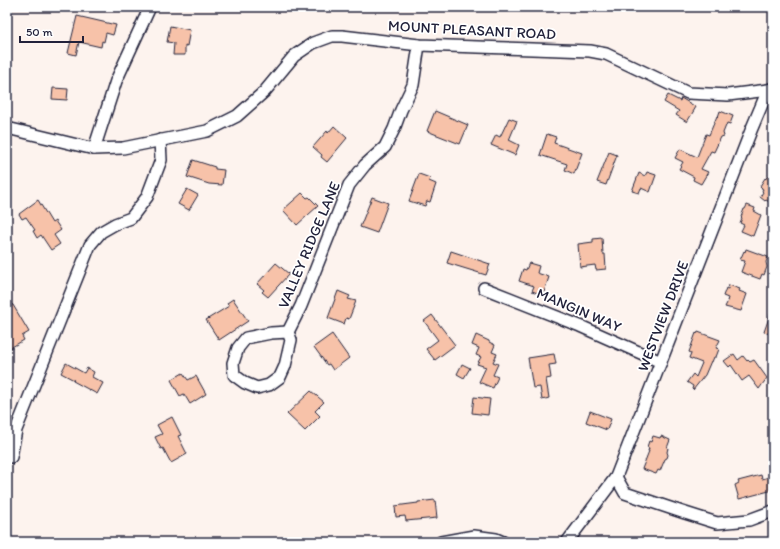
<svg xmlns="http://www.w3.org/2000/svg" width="780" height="549" viewBox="0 0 780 549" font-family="Itim,sans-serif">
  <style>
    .building { fill: #f7c2a9; stroke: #22223b }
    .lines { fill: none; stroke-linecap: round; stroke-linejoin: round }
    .minor-casing { stroke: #22223b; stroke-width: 14 }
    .minor { stroke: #fff; stroke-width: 11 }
    .labels { text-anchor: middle; stroke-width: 3.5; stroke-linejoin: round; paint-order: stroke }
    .street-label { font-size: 15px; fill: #22223b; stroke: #fff }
  </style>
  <rect width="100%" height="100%" fill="#fdf3ee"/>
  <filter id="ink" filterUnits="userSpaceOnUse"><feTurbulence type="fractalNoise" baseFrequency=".025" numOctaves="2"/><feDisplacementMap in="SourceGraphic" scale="8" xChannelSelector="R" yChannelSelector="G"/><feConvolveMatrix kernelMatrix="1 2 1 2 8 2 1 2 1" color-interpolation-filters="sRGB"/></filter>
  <g filter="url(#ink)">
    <g class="building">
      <path d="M 77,16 L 116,25 L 113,35 L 106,33 L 104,42 L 102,41 L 101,47 L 79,42 L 76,55 L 68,53 Z"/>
      <path d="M 170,26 L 190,30 L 187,46 L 185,45 L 185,55 L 173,55 L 174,43 L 167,42 Z"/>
      <path d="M 53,88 L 68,89 L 67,100 L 52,99 Z"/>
      <path d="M 668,95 L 680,101 L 681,98 L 696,107 L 687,122 L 676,115 L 679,111 L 664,102 Z"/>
      <path d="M 435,111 L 468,125 L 460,144 L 427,131 Z"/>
      <path d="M 720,111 L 733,116 L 730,124 L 727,123 L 723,133 L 724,136 L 721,137 L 714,152 L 711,151 L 701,169 L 708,172 L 701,184 L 693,180 L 694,177 L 679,169 L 683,162 L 675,158 L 680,149 L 697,157 L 706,134 L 709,135 L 717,116 L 718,117 Z"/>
      <path d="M 509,118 L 517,121 L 509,140 L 519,145 L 515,155 L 491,145 L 496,135 L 500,137 Z"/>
      <path d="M 334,126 L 347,138 L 327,162 L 321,157 L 322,155 L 313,147 L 327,131 L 328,133 Z"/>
      <path d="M 547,134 L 556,137 L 554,143 L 582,153 L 574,174 L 565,170 L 567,164 L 540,155 Z"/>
      <path d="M 609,152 L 617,155 L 606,185 L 597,182 Z"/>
      <path d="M 193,160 L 215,167 L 215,169 L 224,170 L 222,185 L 209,184 L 187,177 Z"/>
      <path d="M 647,172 L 656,175 L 650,192 L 641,188 L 639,193 L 632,191 L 639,173 L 645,176 Z"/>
      <path d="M 419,174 L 430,178 L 429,181 L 436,184 L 430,202 L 427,201 L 425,206 L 409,201 Z"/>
      <path d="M 767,176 L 773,180 L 773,204 L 766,200 L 765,201 L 760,197 L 763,192 L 762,191 L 763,189 L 762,189 L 762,188 L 760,186 L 765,178 L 766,179 Z"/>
      <path d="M 187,189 L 198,195 L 189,210 L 178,204 Z"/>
      <path d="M 302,193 L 307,198 L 309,197 L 318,206 L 297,225 L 283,210 Z"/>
      <path d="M 372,197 L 388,203 L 377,233 L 360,227 Z"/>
      <path d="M 38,200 L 52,223 L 55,221 L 61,230 L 54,235 L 60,244 L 51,250 L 41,235 L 37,238 L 33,231 L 35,230 L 26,217 L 22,219 L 19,214 Z"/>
      <path d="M 747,205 L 755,208 L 754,211 L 761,215 L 753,236 L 741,231 L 744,225 L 740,223 L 742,218 L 741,217 L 744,209 L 745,209 Z"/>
      <path d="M 602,238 L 603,254 L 605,254 L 606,269 L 596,270 L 595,265 L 580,267 L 578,244 L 593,242 L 593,239 Z"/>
      <path d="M 746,249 L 768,257 L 766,262 L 767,267 L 764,275 L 762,274 L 760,279 L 741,272 L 745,261 L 740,260 L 744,251 L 745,252 Z"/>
      <path d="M 451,251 L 490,264 L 486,275 L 447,263 Z"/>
      <path d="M 276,263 L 289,274 L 268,297 L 262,292 L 264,290 L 257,284 Z"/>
      <path d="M 529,263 L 539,266 L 537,273 L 549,277 L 543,295 L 532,291 L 534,286 L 519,281 L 523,269 L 526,270 Z"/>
      <path d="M 729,285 L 740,289 L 739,291 L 747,294 L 741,311 L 725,307 L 728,301 L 727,301 L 728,298 L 723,296 L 726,288 L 728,289 Z"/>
      <path d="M 338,291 L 350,296 L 348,299 L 356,301 L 349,319 L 346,318 L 344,324 L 328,318 Z"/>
      <path d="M 233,299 L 248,321 L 219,340 L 206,320 L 229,306 L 227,303 Z"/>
      <path d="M 7,302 L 13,305 L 29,332 L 22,336 L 24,340 L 10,348 L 7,343 L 7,335 L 10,333 L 7,328 Z"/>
      <path d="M 772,309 L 773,309 L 773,335 L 764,332 Z"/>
      <path d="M 432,315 L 455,345 L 435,360 L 426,349 L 438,340 L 424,321 Z"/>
      <path d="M 698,332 L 720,340 L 716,348 L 719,349 L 716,357 L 714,357 L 712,362 L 711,361 L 705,375 L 693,390 L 692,389 L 693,386 L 687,382 L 693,374 L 696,377 L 702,363 L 689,358 L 691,353 L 689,352 L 696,333 L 697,334 Z"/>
      <path d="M 332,334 L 349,358 L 333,370 L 329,364 L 327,365 L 314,347 Z"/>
      <path d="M 476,335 L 489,341 L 489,342 L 495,345 L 492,352 L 497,354 L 493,362 L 498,364 L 493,375 L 498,377 L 493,388 L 479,382 L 486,367 L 477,364 L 481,357 L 476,355 L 479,348 L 472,345 Z"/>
      <path d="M 554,354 L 556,364 L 549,365 L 551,378 L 546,379 L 549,398 L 542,400 L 540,387 L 533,388 L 528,358 Z"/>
      <path d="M 734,354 L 738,360 L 743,356 L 747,361 L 748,360 L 750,362 L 754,360 L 767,378 L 759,389 L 749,376 L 742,381 L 731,365 L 729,367 L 724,361 Z"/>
      <path d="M 66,363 L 84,373 L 87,368 L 94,372 L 92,377 L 103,383 L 97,394 L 73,381 L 74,380 L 61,373 Z"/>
      <path d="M 462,364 L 470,368 L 464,378 L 457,374 Z"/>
      <path d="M 183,373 L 188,380 L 196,376 L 206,394 L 190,404 L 184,394 L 180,396 L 171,380 Z"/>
      <path d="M 311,391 L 324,402 L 315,411 L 320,416 L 305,431 L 287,414 Z"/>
      <path d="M 474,397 L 490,399 L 488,415 L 472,413 Z"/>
      <path d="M 590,411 L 611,419 L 607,430 L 586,422 Z"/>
      <path d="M 172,417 L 181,435 L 178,436 L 187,454 L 171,463 L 163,448 L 161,449 L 155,437 L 162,434 L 157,425 Z"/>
      <path d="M 653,436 L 660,438 L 661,436 L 670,440 L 667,448 L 668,448 L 667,452 L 668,455 L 667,458 L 665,459 L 660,471 L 658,470 L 656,474 L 642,469 L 649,451 L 648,451 L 649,448 L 647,447 L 649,441 L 651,442 Z"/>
      <path d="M 761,475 L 762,479 L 773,476 L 773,490 L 739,499 L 735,485 L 739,483 L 738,481 Z"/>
      <path d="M 435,500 L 437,518 L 406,521 L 405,516 L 396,517 L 395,506 L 418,503 L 418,502 Z"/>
    </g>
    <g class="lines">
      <defs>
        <g id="minor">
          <path d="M 7,128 L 94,149 L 123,148 L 207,131 L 237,116 L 265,91 L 294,56 L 313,43 L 332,36 L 342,36 L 419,45 L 590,51 L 606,54 L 688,93 L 728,95 L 768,90 L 773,88"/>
          <path d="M 94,149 L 116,81 L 150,7"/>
          <path d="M 484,288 L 580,326 L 661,362"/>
          <path d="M 288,332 L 301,306 L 349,185 L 365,165 L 385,147 L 394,129 L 401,110 L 413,85 L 419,45"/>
          <path d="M 288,332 L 291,340 L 285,366 L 280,377 L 269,385 L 257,388 L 245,383 L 234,375 L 233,363 L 238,348 L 246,338 L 271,333 Z"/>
          <path d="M 11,457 L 16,430 L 90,245 L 101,232 L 115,224 L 131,218 L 147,197 L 161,160 L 160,140"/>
          <path d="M 616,477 L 625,493 L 682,512 L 717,523 L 749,520 L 773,511"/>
          <path d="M 441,542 L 474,536 L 496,539 L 503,542"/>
          <path d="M 567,542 L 616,477 L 752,128 L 768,90"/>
        </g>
      </defs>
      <use href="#minor" class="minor-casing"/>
      <use href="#minor" class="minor"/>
    </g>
  </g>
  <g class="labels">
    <g class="street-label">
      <text transform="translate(472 30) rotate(3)" y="5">MOUNT PLEASANT ROAD</text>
      <text transform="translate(309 245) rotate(-67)" y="5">VALLEY RIDGE LANE</text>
      <text transform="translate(579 310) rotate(23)" y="5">MANGIN WAY</text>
      <text transform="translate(663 316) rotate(-69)" y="5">WESTVIEW DRIVE</text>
    </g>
  </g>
  <rect width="780" height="549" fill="none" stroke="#fff" stroke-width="24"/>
  <rect x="12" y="12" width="756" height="525" fill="none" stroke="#22223b" stroke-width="1.5" filter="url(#ink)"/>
  <path d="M20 36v6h63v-6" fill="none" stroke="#22223b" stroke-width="2"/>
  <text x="26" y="36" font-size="12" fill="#22223b" stroke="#ffffff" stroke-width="3" paint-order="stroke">50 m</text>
</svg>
